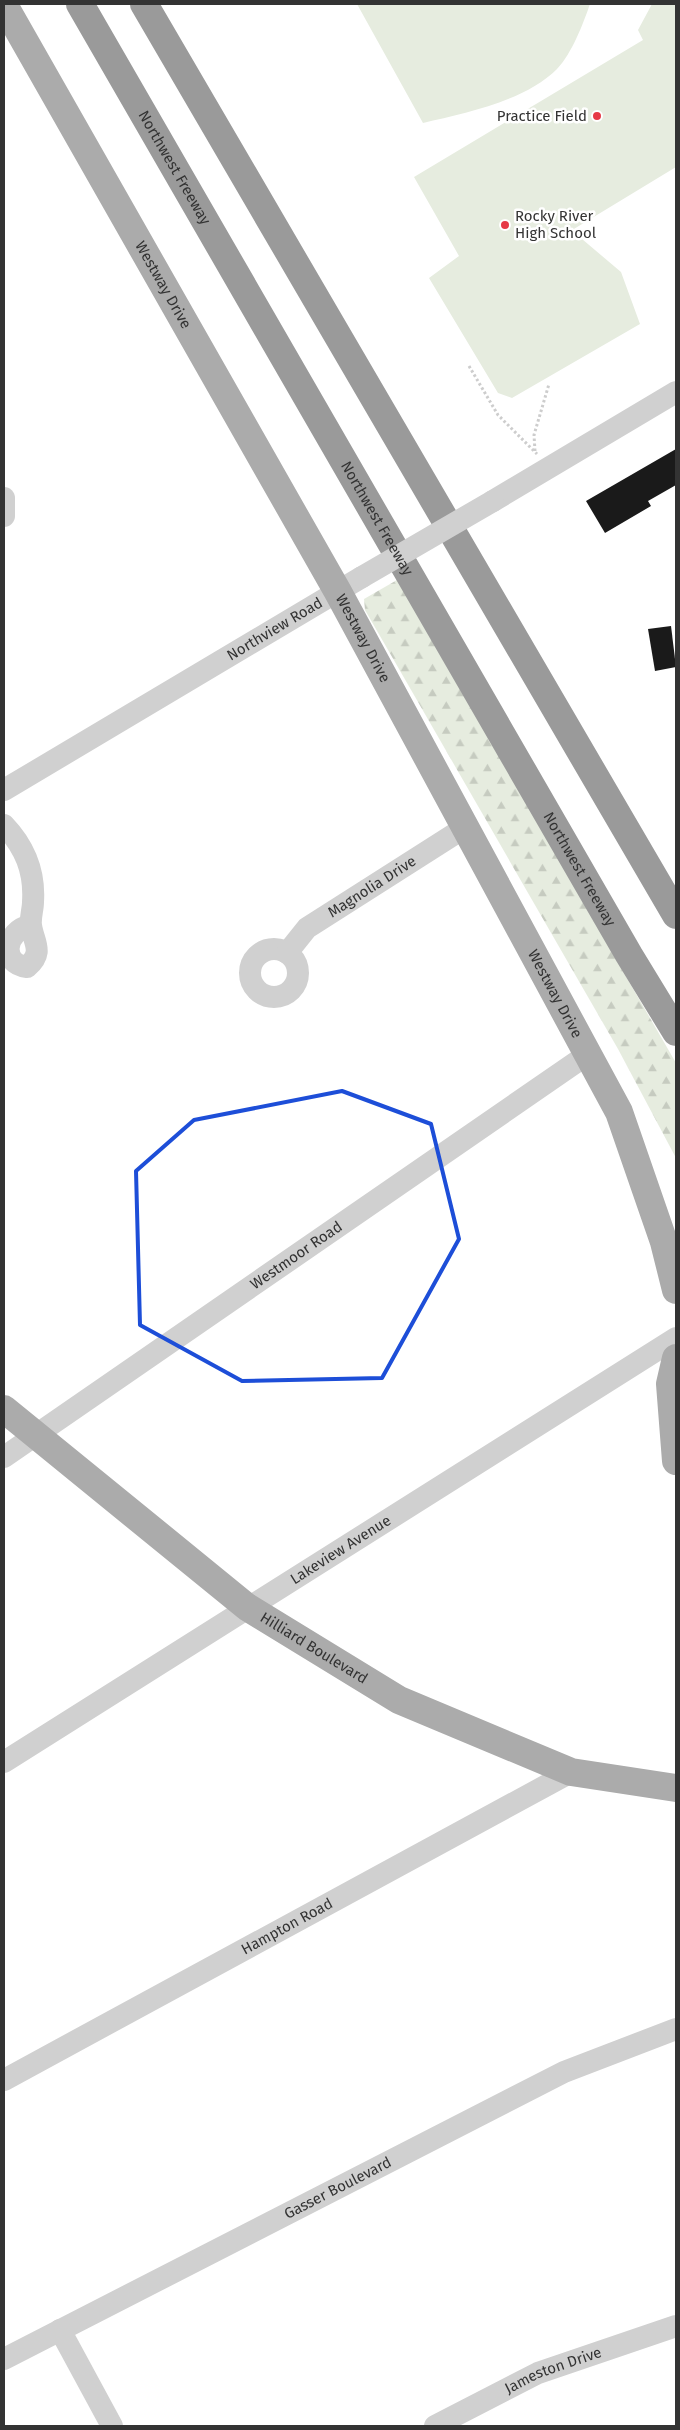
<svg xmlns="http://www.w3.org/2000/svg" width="680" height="2430" viewBox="0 0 680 2430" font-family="'Fira Sans',sans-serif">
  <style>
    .green { fill: #e6ecdf }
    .forest { fill: url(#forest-firs) }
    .building { fill: #1a1a1a }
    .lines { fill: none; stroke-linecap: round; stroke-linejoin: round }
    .path { stroke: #cdcdcd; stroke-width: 3; stroke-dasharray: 2.5 2.5; stroke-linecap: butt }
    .minor { stroke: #d0d0d0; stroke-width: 22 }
    .major { stroke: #ababab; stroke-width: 28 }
    .highway { stroke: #9a9a9a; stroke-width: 28 }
    .minor-bridge { stroke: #d0d0d0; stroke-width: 22 }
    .marked { fill: none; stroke: #1d4ed8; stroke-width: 4; stroke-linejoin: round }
    .poi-dot { fill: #e63946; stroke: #fff; stroke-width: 2 }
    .labels { text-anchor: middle; stroke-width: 5; stroke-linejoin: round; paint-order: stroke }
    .poi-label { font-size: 15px; fill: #333; stroke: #fff; text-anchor: end }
    .street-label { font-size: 15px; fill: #333; stroke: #fff }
  </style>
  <defs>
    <pattern id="forest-firs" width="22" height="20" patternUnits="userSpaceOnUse" patternTransform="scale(1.25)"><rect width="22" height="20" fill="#e6ecdf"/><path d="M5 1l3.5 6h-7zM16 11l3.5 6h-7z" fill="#c6cbc0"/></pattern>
  </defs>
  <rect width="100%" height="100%" fill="#fff"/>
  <g class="green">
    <path d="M 357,4 L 590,4 C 583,24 572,53 557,69 C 525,101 466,113 423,123 Z"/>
    <path d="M 652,4 L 676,4 L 676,167 L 564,235 L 582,239 L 621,272 L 640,324 L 512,398 L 498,393 L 429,278 L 459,256 L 414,177 L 643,40 L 638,30 Z"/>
  </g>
  <path class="forest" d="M 397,580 L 676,1063 L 676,1158 L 618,1049 L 365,610 L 364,599 Z"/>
  <g class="building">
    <path d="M 676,449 L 676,485 L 648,501 L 651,506 L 605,533 L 586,501 Z"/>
    <path d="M 671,626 L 676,667 L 655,671 L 648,629 Z"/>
  </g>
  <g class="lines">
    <g class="path">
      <path d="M 469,366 L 498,415 L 537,454"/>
      <path d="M 535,451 L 534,435 L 549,384"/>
    </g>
    <g class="minor">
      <path d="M 4,498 L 4,516"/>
      <path d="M 493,501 L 676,392"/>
      <path id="s1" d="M 4,790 L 362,577"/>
      <path d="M 4,825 C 25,847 35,871 33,902 C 33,909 30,918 31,925 C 33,942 45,952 27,967 C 0,964 4,931 31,925"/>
      <circle cx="274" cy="973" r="24"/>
      <path id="s2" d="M 287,953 L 307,928 L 464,828"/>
      <path id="s3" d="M 4,1457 L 588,1054"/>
      <path id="s4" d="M 4,1762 L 676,1338"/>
      <path id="s5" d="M 4,2080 L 571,1772"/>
      <path d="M 60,2330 L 112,2426"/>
      <path id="s6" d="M 4,2359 L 564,2072 L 676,2029"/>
      <path id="s7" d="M 435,2426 L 538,2373 L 676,2326"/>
    </g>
    <g class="major">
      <path id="s8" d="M 4,5 L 338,592 L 619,1112 L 664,1242 L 676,1290"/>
      <path d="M 676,1358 L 670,1384 L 676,1461"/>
      <path id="s9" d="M 4,1409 L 247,1607 L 399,1700 L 571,1772 L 676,1788"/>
    </g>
    <g class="highway">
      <path id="s10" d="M 80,4 L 629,955 L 676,1032"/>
      <path d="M 144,4 L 676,915"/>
    </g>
    <path class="minor-bridge" d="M 362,577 L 493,501"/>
  </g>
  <path class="marked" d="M 342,1091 L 431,1124 L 459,1239 L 382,1378 L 242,1381 L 140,1325 L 136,1171 L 194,1120 Z"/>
  <g class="poi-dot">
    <circle cx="597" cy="116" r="5"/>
    <circle cx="505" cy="225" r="5"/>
  </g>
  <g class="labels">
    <g class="poi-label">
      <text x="587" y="121">Practice Field</text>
      <text x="515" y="221" text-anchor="start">Rocky River<tspan x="515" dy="17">High School</tspan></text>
    </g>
    <g class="street-label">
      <text dy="5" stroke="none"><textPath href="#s10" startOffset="189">Northwest Freeway</textPath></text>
      <text dy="5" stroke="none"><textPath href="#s8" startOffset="322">Westway Drive</textPath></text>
      <text dy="5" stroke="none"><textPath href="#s10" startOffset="594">Northwest Freeway</textPath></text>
      <text dy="5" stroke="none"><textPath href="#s1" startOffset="315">Northview Road</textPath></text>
      <text dy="5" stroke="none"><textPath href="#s8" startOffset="728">Westway Drive</textPath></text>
      <text dy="5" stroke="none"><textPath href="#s10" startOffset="999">Northwest Freeway</textPath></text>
      <text dy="5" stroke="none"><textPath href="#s2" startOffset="109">Magnolia Drive</textPath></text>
      <text dy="5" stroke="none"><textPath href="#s8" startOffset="1132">Westway Drive</textPath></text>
      <text dy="5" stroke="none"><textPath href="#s3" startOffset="355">Westmoor Road</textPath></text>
      <text dy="5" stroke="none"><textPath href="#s4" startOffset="398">Lakeview Avenue</textPath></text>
      <text dy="5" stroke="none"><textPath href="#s9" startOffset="392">Hilliard Boulevard</textPath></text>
      <text dy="5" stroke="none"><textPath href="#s5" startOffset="322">Hampton Road</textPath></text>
      <text dy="5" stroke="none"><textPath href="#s6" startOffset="375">Gasser Boulevard</textPath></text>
      <text dy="5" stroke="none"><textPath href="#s7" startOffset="131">Jameston Drive</textPath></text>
    </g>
  </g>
  <rect width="680" height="2430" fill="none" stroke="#333333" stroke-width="10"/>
</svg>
